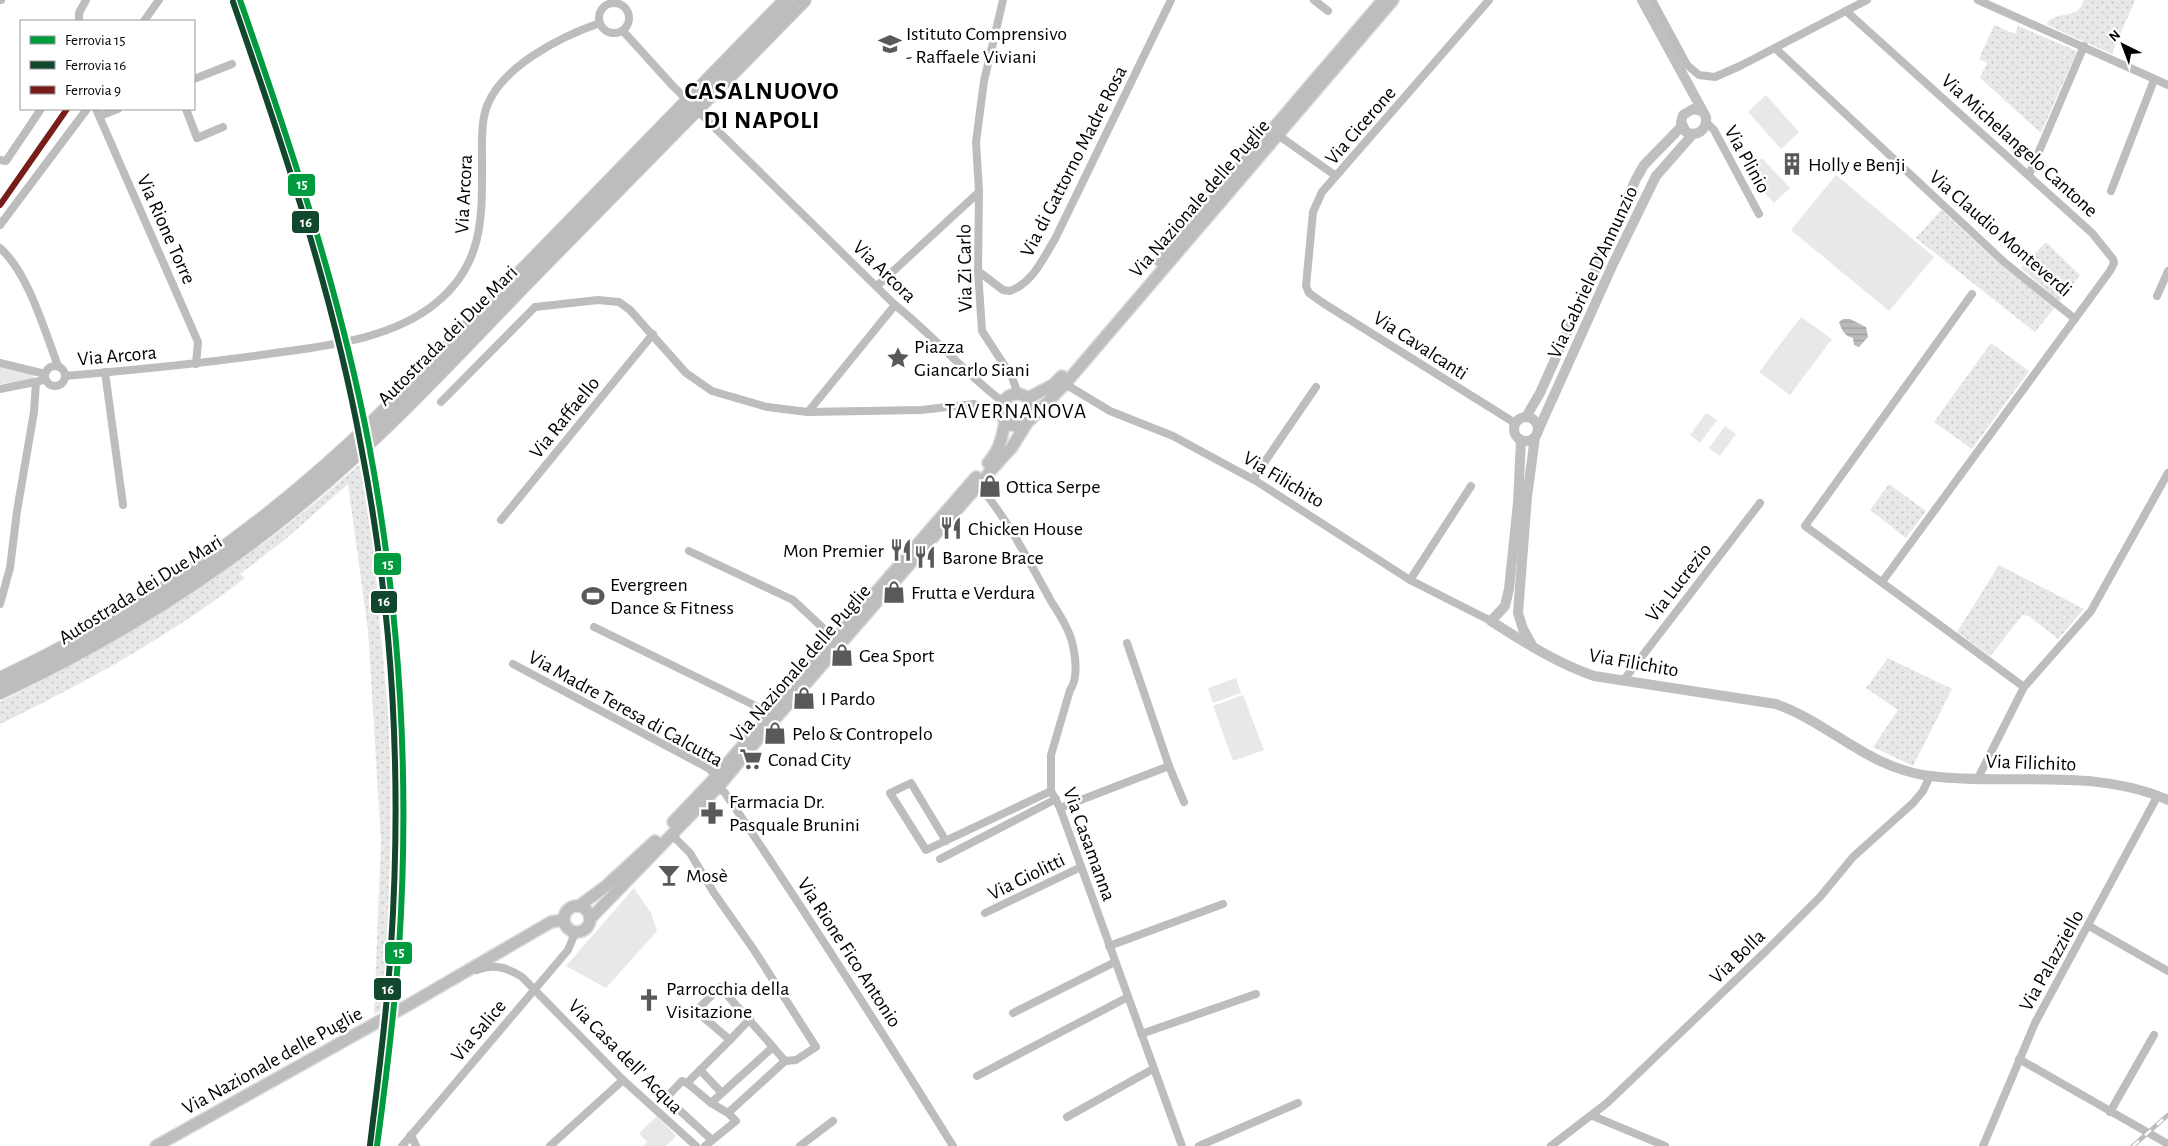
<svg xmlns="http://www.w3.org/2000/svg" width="2168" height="1146" viewBox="0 0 2168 1146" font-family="'Alegreya Sans',sans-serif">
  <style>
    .grass { fill: url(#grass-dots) }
    .green { fill: #e8e8e8 }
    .water { fill: url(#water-rules) }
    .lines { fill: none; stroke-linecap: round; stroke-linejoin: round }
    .primary-casing { stroke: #dbdbdb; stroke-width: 14 }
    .highway-casing { stroke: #dbdbdb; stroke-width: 16 }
    .street { stroke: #bdbdbd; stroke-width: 8 }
    .secondary { stroke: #bfbfbf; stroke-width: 10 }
    .primary { stroke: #bdbdbd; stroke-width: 11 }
    .highway { stroke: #bdbdbd; stroke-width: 14 }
    .rail-casing { stroke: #bdbdbd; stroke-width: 4.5 }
    .rail { stroke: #fff; stroke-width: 2.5; stroke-dasharray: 8; stroke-linecap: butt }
    .street-bridge { stroke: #bdbdbd; stroke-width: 8 }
    .rail-1-casing { stroke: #fff; stroke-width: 10 }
    .rail-2-casing { stroke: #fff; stroke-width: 10 }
    .rail-3-casing { stroke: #fff; stroke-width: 10 }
    .rail-1 { stroke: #009b3e; stroke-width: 6 }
    .rail-2 { stroke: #11472c; stroke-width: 6 }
    .rail-3 { stroke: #771e1b; stroke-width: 6 }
    .labels { text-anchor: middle; stroke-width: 5; stroke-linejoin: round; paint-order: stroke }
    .poi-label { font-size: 20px; fill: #000; stroke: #fff; text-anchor: start }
    .street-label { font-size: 20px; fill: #000; stroke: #fff }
    .neighbourhood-label { font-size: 21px; letter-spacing: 1px; fill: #000; stroke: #fff }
    .district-label { font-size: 25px; font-weight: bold; letter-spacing: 1px; fill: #000; stroke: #fff }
    .line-badge { stroke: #fff; stroke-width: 2 }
    .badge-label { font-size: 14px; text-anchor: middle; font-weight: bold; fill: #fff }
  </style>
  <defs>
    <pattern id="grass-dots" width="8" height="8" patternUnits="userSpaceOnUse" patternTransform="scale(1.25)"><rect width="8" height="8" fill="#e8e8e8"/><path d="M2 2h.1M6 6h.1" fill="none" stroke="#c5c5c5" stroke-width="1.8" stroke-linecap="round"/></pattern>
    <pattern id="water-rules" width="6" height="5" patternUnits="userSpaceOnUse" patternTransform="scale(1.25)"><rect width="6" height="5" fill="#bababa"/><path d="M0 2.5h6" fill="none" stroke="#9e9e9e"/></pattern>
  </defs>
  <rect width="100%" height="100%" fill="#fff"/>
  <g class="grass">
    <path d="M 2084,0 L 2135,0 L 2112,54 L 2047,25 L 2049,20 C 2065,11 2078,19 2084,0 Z"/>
    <path d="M 1994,25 L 2015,34 L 2018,26 L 2077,51 L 2041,133 L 1980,78 L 1987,63 L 1979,59 Z"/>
    <path d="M 1941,210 L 2001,265 L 2055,307 L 2035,332 L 1916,238 Z"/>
    <path d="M 2046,242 L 2080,275 L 2059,302 L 2021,268 Z"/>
    <path d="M 1991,343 L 2029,371 L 1972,449 L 1934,422 Z"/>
    <path d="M 365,459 L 390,735 L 392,858 L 385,1008 L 374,1014 L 381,841 L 368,630 L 348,484 L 287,538 L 240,574 L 245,578 C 170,636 85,683 0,724 L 0,702 C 132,636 256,560 365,459 Z"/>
    <path d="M 1889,484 L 1926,511 L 1906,538 L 1870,510 Z"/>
    <path d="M 1999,565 L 2084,609 L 2058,639 L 2029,616 L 2023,615 C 2011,628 2002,643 1990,656 L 1957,632 Z"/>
    <path d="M 1888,658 L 1952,689 L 1913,766 L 1873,747 L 1898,710 L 1866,688 Z"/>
  </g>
  <g class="green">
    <path d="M 1766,95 L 1799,132 L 1781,149 L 1748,112 Z"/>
    <path d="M 1762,158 L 1790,188 L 1774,203 L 1746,173 Z"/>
    <path d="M 1836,175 L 1934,257 L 1889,311 L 1791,230 Z"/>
    <path d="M 1801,317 L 1832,339 L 1790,395 L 1759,372 Z"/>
    <path d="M 0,366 L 32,374 L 34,378 L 32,381 L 0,384 Z"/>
    <path d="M 1706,413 L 1717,420 L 1700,443 L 1690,435 Z"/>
    <path d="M 1725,426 L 1736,434 L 1720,456 L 1709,448 Z"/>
    <path d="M 1236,678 L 1241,693 L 1213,703 L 1208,688 Z"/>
    <path d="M 1243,695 L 1264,750 L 1233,761 L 1213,706 Z"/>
    <path d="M 634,888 L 651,913 L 657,931 L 606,988 L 566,966 Z"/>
    <path d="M 657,1116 L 676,1136 L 666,1146 L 644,1146 L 647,1142 L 639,1133 Z"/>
  </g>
  <path class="water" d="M 1843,319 L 1850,319 L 1866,327 L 1868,337 L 1859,347 L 1854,345 L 1853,338 C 1844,336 1842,330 1839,322 Z"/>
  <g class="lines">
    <defs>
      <g id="primary">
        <path d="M 1160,261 L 1383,0"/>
        <circle cx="1017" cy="410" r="16"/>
        <path d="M 1028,398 L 1053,385 L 1062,376"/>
        <path d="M 1031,419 L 1065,384 L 1393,0"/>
        <path d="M 988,463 C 999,451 1002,438 1005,422"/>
        <path d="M 673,822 L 712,781 L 976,477"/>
        <circle cx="577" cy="919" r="13"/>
        <path d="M 579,906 L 606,886 L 655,841"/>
        <path d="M 591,918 L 719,786 L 763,733 L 995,466 L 1012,447 L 1027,423"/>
        <path d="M 156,1146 L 410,1004 L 551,922 L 563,920"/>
      </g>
      <g id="highway">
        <path d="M 0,679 C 127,620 245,541 348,446 C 408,390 464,329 522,271 C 610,180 698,90 786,0"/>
        <path d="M 0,692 C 113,639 220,572 315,491 C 394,424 465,346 537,272 C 626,182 715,91 804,0"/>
      </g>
    </defs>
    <use href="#primary" class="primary-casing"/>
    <use href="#highway" class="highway-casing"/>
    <g class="street">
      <path d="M 0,0 L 1,0"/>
      <path d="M 1003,0 L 984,81 L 976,142 L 979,192 L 978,271 L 982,331 L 1012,377 L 1018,394"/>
      <path d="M 1314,0 L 1328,11"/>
      <path d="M 1489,0 L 1322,192 L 1313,212 L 1306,286 L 1309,293 L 1323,303 L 1515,423"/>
      <path d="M 1652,0 L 1687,65 L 1699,75 L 1715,77 L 1740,66 L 1867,0"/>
      <path d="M 1978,0 L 2168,85"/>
      <circle cx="614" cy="18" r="15"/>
      <path d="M 1846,11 L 2092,233 L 2113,259 L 2114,263 L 2110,271 L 1882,582"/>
      <path d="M 79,21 L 79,13 L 86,0"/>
      <path d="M 144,21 L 159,0"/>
      <path d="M 623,31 L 672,85"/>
      <path d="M 1775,48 L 2004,262 L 2075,319"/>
      <path d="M 194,79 L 232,64"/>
      <path d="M 96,109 L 198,342 L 196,364"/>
      <path d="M 186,109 L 197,138 L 223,127"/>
      <path d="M 100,116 L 118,109"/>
      <path d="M 1706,122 L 1714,130 L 1759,214"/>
      <path d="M 717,130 L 895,305 C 933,335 964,373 1003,402"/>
      <path d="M 1275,133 L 1336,176"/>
      <path d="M 0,160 L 6,161 L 41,109"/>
      <path d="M 2029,175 L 2084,46"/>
      <path d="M 2111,191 L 2154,80"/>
      <path d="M 0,225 L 87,109"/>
      <path d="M 0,248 C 28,272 45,332 58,366"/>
      <path d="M 978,271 L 1003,290 L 1010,291 C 1033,283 1043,258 1055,239 L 1171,0"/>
      <path d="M 877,286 L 979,192"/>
      <path d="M 1972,294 L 1805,526 L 2024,687"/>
      <path d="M 2157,296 L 2168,271"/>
      <path d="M 0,363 L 45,374"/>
      <circle cx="55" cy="376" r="10"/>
      <path d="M 105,372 L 123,505"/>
      <path d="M 65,376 C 133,370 200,364 268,354 C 324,346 391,340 436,303 C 485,263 482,215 482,158 C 482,141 481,122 487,106 C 502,66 562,36 600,23"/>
      <path d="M 1065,384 L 1110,411 L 1173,436 L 1256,481 L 1410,580 L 1491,621"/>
      <path d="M 0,389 L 40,381"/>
      <path d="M 441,402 L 535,307 L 598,300 L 619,302 L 630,310 L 686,373 L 712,391 L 767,407 L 808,412 L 921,410 L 974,404 L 993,410 L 1003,419"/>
      <path d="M 808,412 L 895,305"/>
      <path d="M 1253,479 L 1316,387"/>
      <path d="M 976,483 C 1004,512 1031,565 1051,601 C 1059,614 1070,630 1073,646 C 1076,659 1078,679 1070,690 L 1051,755 L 1051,791 L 1060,808 L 1182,1146"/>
      <path d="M 501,520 L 653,334"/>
      <path d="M 689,551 L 793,600 L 838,642"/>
      <path d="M 1410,580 L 1471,486"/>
      <path d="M 0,604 L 10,568 L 17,511 L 34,412 L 36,382"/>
      <path d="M 594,627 L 762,709 L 773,717"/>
      <path d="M 1127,643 L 1169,766 L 1184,802"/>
      <path d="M 513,664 L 708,768 L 719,778"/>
      <path d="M 1623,681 L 1760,503"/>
      <path d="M 1978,778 L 2024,687 L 2091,611 L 2168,473"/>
      <path d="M 715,784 L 725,793 C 804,909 879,1027 953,1146"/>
      <path d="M 1060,808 L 1169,766"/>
      <path d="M 671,834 L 690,853 L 714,893 L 754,950 L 816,1047 L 796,1060 L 785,1061 L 773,1047 L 711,1103 L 728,1113 L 736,1121 L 705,1146"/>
      <path d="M 946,841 L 911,783 L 890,793 L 926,850 L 1051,791"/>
      <path d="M 940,859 L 1056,799"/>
      <path d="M 985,913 L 1081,867"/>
      <path d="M 2089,926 L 2168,971"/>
      <path d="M 1109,946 L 1223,904"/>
      <path d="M 477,970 C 494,963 508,968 522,977 L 623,1080 L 696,1146"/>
      <path d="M 1013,1013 L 1115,962"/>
      <path d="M 750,1019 L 730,1040 L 696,1011 L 720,987 L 773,1047"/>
      <path d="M 1141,1034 L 1256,994"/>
      <path d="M 2019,1059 L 2168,1144"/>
      <path d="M 700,1070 L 722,1093"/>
      <path d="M 977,1076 L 1128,997"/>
      <path d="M 687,1083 L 682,1081 L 666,1098 L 712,1140"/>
      <path d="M 711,1103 L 687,1083 L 730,1040"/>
      <path d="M 2110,1112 L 2154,1035"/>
      <path d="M 728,1113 L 785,1061"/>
      <path d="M 1593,1116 L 1665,1146"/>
      <path d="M 1067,1117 L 1153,1069"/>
      <path d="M 411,1135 L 416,1146"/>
      <path d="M 402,1146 L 568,950 L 575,933"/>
      <path d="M 550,1146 L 623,1080"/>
      <path d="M 800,1146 L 833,1121"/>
      <path d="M 1199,1146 L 1298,1103"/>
      <path d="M 1551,1146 L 1607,1103 L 1766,951 L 1820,897 L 1853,857 L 1913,803 L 1923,791 L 1930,776"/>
      <path d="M 1983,1146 L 2035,1023 L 2158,795"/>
    </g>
    <g class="secondary">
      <path d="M 1642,0 L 1706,117 C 1707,130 1698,137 1686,132 L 1681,122 L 1683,115 L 1693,109 L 1701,111"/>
      <path d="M 1526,417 L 1540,393 L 1636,179 L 1644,165 L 1682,126"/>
      <circle cx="1526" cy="429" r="12"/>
      <path d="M 1537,433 L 1613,264 L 1656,176 L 1693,134"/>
      <path d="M 1521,440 L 1518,503 L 1509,589 L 1505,606 L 1491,621 C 1524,642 1556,663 1594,676 L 1776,704 C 1832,724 1867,768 1930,776 C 2007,786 2095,767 2168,800"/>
      <path d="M 1533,647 L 1523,629 L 1518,613 L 1527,497 L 1535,437"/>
    </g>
    <use href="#primary" class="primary"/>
    <use href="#highway" class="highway"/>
    <defs>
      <path id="rail" d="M 2133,1146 L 2168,1115"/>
    </defs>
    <use href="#rail" class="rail-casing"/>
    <use href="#rail" class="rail"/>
    <path class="street-bridge" d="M 672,85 L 717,130"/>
    <defs>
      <path id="rail-1" d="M 240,0 C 291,146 340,293 369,445 C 400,610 410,781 399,948 C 394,1014 386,1080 377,1146"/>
      <path id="rail-2" d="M 233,2 C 284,148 333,294 361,446 C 393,610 402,781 391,947 C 387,1014 378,1079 370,1145"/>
      <path id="rail-3" d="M 0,205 L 67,109"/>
    </defs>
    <use href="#rail-1" class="rail-1-casing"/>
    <use href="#rail-2" class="rail-2-casing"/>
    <use href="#rail-3" class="rail-3-casing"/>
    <use href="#rail-1" class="rail-1"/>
    <use href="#rail-2" class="rail-2"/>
    <use href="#rail-3" class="rail-3"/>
  </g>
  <defs>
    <symbol id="school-bare" viewBox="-9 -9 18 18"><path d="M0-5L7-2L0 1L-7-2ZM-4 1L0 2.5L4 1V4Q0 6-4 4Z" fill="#595959" stroke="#fff" stroke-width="2.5" paint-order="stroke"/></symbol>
    <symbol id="building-bare" viewBox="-9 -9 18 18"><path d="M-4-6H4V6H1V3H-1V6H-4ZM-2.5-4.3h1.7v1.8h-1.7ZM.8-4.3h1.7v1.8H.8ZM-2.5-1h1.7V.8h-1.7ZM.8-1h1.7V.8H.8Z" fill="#595959" stroke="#fff" stroke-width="2.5" paint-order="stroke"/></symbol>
    <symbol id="sight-bare" viewBox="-9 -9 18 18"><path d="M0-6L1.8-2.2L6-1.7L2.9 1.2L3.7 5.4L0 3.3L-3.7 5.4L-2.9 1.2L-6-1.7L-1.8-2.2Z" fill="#595959" stroke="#fff" stroke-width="2.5" paint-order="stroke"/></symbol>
    <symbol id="shop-bare" viewBox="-9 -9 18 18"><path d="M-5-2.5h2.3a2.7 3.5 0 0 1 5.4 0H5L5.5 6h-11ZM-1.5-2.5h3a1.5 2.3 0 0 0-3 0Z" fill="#595959" stroke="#fff" stroke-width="2.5" paint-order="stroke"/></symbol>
    <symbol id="restaurant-bare" viewBox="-9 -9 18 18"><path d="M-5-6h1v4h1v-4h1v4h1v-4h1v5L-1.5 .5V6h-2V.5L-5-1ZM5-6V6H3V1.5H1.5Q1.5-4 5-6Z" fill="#595959" stroke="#fff" stroke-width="2.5" paint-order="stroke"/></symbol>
    <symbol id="stadium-bare" viewBox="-9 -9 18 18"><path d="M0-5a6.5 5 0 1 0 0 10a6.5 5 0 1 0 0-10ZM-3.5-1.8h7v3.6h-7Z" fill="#595959" stroke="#fff" stroke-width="2.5" paint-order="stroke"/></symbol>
    <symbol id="supermarket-bare" viewBox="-9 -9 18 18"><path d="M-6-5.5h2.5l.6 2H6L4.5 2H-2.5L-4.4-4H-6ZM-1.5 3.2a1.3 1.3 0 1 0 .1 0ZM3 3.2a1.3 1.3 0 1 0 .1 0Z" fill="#595959" stroke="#fff" stroke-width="2.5" paint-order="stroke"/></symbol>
    <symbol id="pharmacy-bare" viewBox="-9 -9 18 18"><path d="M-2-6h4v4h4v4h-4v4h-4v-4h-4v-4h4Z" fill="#595959" stroke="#fff" stroke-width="2.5" paint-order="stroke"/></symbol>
    <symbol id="bar-bare" viewBox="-9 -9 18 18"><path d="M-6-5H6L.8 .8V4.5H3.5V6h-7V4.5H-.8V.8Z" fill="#595959" stroke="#fff" stroke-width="2.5" paint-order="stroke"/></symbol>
    <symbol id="church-bare" viewBox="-9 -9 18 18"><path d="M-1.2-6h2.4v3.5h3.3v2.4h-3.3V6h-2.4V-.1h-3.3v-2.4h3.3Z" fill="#595959" stroke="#fff" stroke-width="2.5" paint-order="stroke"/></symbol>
  </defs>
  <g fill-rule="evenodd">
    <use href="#school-bare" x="874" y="28" width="32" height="32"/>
    <use href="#building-bare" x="1776" y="148" width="32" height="32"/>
    <use href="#sight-bare" x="882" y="342" width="32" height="32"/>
    <use href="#shop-bare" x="974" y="470" width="32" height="32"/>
    <use href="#restaurant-bare" x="935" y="512" width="32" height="32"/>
    <use href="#restaurant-bare" x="885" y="534" width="32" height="32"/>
    <use href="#restaurant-bare" x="909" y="541" width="32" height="32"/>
    <use href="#shop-bare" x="878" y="576" width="32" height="32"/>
    <use href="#stadium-bare" x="577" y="580" width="32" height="32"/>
    <use href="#shop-bare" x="826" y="639" width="32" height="32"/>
    <use href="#shop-bare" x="788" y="682" width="32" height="32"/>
    <use href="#shop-bare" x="759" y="717" width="32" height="32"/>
    <use href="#supermarket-bare" x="735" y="743" width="32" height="32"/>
    <use href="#pharmacy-bare" x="696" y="797" width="32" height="32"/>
    <use href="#bar-bare" x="653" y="859" width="32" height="32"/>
    <use href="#church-bare" x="633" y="984" width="32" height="32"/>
  </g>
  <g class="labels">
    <g class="poi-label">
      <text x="906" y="40">Istituto Comprensivo<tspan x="906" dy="23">- Raffaele Viviani</tspan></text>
      <text x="1808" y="171">Holly e Benji</text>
      <text x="914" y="353">Piazza<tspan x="914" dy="23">Giancarlo Siani</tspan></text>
      <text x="1006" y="493">Ottica Serpe</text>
      <text x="968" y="535">Chicken House</text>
      <text x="884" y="557" text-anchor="end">Mon Premier</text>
      <text x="942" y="564">Barone Brace</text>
      <text x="610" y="591">Evergreen<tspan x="610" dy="23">Dance &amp; Fitness</tspan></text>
      <text x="911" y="599">Frutta e Verdura</text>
      <text x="859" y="662">Gea Sport</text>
      <text x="821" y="705">I Pardo</text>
      <text x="792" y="740">Pelo &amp; Contropelo</text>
      <text x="768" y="766">Conad City</text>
      <text x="729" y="808">Farmacia Dr.<tspan x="729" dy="23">Pasquale Brunini</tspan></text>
      <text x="686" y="882">Mosè</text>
      <text x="666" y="995">Parrocchia della<tspan x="666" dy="23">Visitazione</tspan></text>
    </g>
    <g class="street-label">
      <text transform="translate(1360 125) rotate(-49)" y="7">Via Cicerone</text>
      <text transform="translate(2020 145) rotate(42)" y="7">Via Michelangelo Cantone</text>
      <text transform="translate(1748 159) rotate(61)" y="7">Via Plinio</text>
      <text transform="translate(1073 161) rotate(-63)" y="7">Via di Gattorno Madre Rosa</text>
      <text transform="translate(463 194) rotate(-87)" y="7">Via Arcora</text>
      <text transform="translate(1199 198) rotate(-49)" y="7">Via Nazionale delle Puglie</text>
      <text transform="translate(167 229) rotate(66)" y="7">Via Rione Torre</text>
      <text transform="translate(2001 233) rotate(41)" y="7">Via Claudio Monteverdi</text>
      <text transform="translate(964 268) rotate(-91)" y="7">Via Zi Carlo</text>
      <text transform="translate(885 271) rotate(44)" y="7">Via Arcora</text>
      <text transform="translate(1592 272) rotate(-65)" y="7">Via Gabriele D'Annunzio</text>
      <text transform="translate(447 335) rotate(-45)" y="7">Autostrada dei Due Mari</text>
      <text transform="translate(1421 345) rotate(33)" y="7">Via Cavalcanti</text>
      <text transform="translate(117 355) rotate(-5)" y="7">Via Arcora</text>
      <text transform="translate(564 417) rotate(-51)" y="7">Via Raffaello</text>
      <text transform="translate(1284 479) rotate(31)" y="7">Via Filichito</text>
      <text transform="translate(1678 582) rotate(-52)" y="7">Via Lucrezio</text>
      <text transform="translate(140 589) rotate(-32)" y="7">Autostrada dei Due Mari</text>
      <text transform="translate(1634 662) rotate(10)" y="7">Via Filichito</text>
      <text transform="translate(800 663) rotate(-49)" y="7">Via Nazionale delle Puglie</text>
      <text transform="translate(626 708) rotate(29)" y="7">Via Madre Teresa di Calcutta</text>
      <text transform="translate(2031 762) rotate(2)" y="7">Via Filichito</text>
      <text transform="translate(1090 844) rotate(70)" y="7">Via Casamanna</text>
      <text transform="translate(1026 876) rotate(-26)" y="7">Via Giolitti</text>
      <text transform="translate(850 952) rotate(57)" y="7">Via Rione Fico Antonio</text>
      <text transform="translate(1737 956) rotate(-44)" y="7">Via Bolla</text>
      <text transform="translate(2051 960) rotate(-61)" y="7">Via Palazziello</text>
      <text transform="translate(478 1030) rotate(-50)" y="7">Via Salice</text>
      <text transform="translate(626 1056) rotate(45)" y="7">Via Casa dell' Acqua</text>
      <text transform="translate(272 1060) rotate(-29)" y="7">Via Nazionale delle Puglie</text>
    </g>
    <g class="neighbourhood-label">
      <text x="1016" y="418">TAVERNANOVA</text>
    </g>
    <g class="district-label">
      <text x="762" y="99">CASALNUOVO<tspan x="762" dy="29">DI NAPOLI</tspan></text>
    </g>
  </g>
  <g class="line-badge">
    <rect x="287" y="173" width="29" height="24" rx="5" fill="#009b3e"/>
    <rect x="291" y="210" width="29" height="24" rx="5" fill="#11472c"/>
    <rect x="373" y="552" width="29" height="24" rx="5" fill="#009b3e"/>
    <rect x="370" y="590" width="28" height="24" rx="5" fill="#11472c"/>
    <rect x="384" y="941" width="29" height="24" rx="5" fill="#009b3e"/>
    <rect x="373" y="977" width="29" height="24" rx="5" fill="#11472c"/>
  </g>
  <g class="badge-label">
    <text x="302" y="189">15</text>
    <text x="306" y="227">16</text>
    <text x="388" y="569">15</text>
    <text x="384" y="606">16</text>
    <text x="399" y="957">15</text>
    <text x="388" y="994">16</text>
  </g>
  <rect x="20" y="20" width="175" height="90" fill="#ffffff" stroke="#999999"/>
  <rect x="30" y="36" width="25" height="8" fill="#009b3e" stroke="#999999"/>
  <text x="65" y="45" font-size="15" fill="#000000">Ferrovia 15</text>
  <rect x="30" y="61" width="25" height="8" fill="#11472c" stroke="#999999"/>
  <text x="65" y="70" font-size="15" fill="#000000">Ferrovia 16</text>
  <rect x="30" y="86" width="25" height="8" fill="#771e1b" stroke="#999999"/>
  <text x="65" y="95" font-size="15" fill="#000000">Ferrovia 9</text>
  <g transform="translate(2123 45) rotate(318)" stroke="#ffffff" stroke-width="4" paint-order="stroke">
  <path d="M0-4L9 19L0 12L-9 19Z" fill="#000000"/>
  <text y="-8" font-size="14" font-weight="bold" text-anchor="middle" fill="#000000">N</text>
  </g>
</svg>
